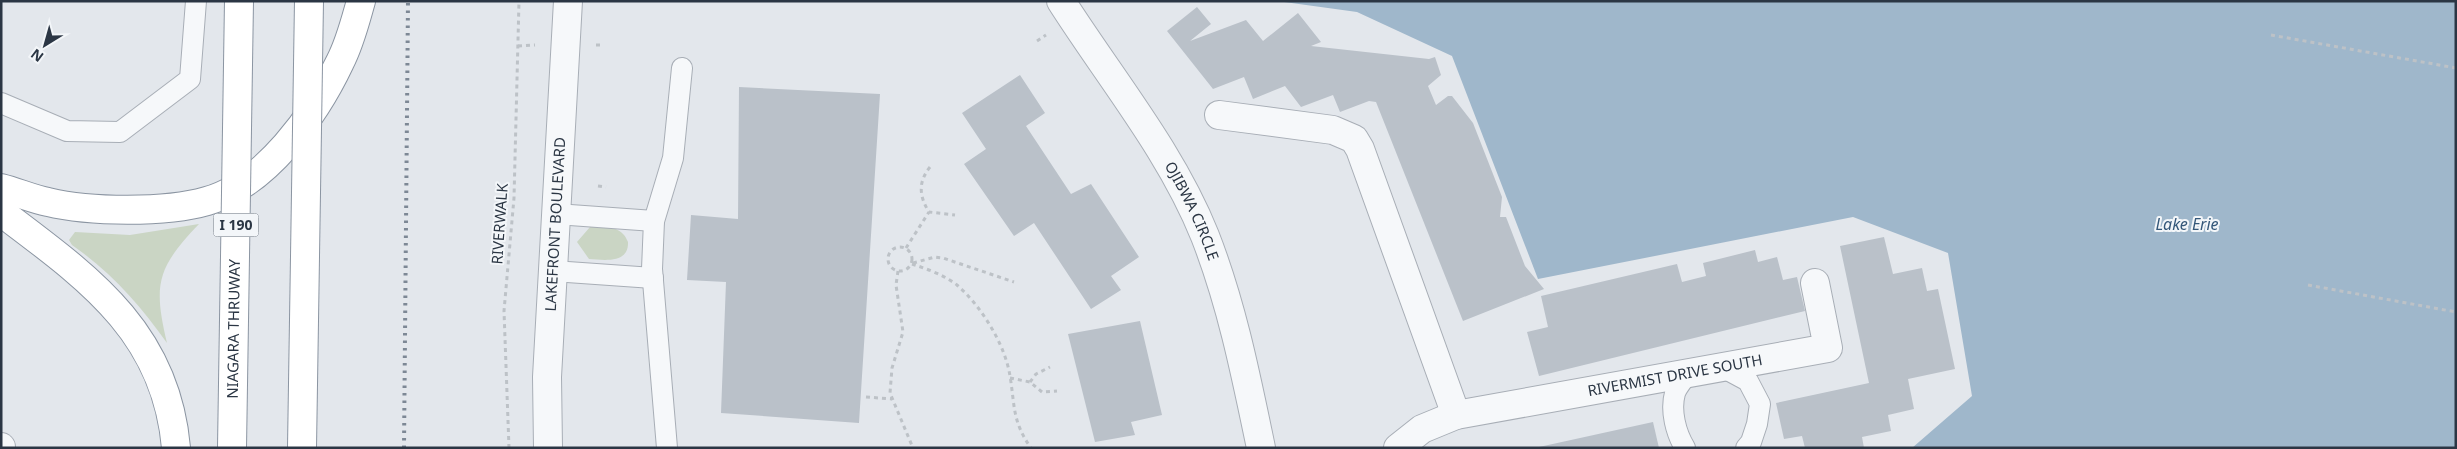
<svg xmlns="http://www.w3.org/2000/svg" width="2457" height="449" viewBox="0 0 2457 449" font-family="'Noto Sans',sans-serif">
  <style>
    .green { fill: #cad5c4 }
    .water { fill: #9fb7cb }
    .building { fill: #bac1c9 }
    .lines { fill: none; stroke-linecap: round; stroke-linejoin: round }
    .lane-casing { stroke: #a8aeb6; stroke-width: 22 }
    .street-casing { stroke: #a8aeb6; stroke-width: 30 }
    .highway-casing { stroke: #8b95a2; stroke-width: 30 }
    .path { stroke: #bdc2c7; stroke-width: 3; stroke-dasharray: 4 4; stroke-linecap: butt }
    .lane { stroke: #f6f8fa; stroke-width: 20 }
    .street { stroke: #f6f8fa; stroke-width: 28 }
    .highway { stroke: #fff; stroke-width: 28 }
    .rail { stroke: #7d8895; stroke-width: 4; stroke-dasharray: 2.5 5; stroke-linecap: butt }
    .highway-bridge-casing { stroke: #8b95a2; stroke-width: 30; stroke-linecap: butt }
    .highway-bridge { stroke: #fff; stroke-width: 28 }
    .labels { text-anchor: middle; stroke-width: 4; stroke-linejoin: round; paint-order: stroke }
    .shield { fill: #f3f6f9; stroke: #67707a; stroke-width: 1 }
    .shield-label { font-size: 14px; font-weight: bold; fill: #2b3644 }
    .street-label { font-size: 15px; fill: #2b3644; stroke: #f3f6f9 }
    .water-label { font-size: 16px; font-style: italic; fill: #345779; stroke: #f3f6f9 }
  </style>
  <rect width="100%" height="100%" fill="#e3e7ec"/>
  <g class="green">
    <path d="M 199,224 C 157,268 153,284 167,343 C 140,305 111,272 72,245 L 69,240 L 75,232 L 130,235 Z"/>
    <path d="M 590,227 C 605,227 622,225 628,242 C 629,264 604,260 589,259 L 577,242 Z"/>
  </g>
  <path class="water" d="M 1277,1 L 2456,1 L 2456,448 L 1912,448 L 1972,396 L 1948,253 L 1853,217 L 1538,279 L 1452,56 L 1357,12 Z"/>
  <g class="building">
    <path d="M 1197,7 L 1211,24 L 1190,41 L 1246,20 L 1263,41 L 1298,13 L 1321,42 L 1311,46 L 1429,59 L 1435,57 L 1441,75 L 1428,86 L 1436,105 L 1448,96 L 1452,96 L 1473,123 L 1502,197 L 1500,217 L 1506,217 L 1525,266 L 1544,289 L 1463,321 L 1376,102 L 1369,101 L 1340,112 L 1333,95 L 1301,107 L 1285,86 L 1253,99 L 1244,77 L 1213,89 L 1167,31 Z"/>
    <path d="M 1020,75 L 1045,113 L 1026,126 L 1071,194 L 1091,184 L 1139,257 L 1111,276 L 1121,290 L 1091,309 L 1034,223 L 1014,236 L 964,164 L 986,149 L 962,113 Z"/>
    <path d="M 739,87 L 880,94 L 859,423 L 721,413 L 726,282 L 687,280 L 691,215 L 738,219 Z"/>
    <path d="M 1884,237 L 1893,274 L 1922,268 L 1927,291 L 1938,289 L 1955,369 L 1908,379 L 1914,409 L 1888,415 L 1891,431 L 1862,437 L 1864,448 L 1805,448 L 1802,436 L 1784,439 L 1776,403 L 1869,383 L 1840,246 Z"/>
    <path d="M 1755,250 L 1758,262 L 1777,257 L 1783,280 L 1797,277 L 1805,311 L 1539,376 L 1527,332 L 1548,327 L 1541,296 L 1677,264 L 1682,282 L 1706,276 L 1703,263 Z"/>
    <path d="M 1140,321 L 1162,415 L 1131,422 L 1135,435 L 1095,442 L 1068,334 Z"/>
    <path d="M 1653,422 L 1659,448 L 1539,448 L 1539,447 Z"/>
  </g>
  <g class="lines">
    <defs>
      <g id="lane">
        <path d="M 1,103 L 67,131 L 120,132 L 190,79 L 196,1"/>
        <path d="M 556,214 L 654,221"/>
        <path d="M 553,271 L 653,278"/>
        <path d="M 1722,367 L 1748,381 L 1760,404 L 1757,424 L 1751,442 L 1746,448"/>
        <path d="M 667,448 L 652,269 L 654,221 L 673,158 L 682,68"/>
        <path d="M 1685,448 C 1676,433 1670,411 1675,393 C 1677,387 1684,379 1688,373"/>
      </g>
      <g id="street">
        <path id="s1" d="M 1061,1 C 1110,78 1171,151 1205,236 C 1232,305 1246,376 1261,448"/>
        <path d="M 1219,115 L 1333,130 L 1354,139 L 1360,149 L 1456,415"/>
        <path d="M 1,447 L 1,448"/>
        <path id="s2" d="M 548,448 L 547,377 L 568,1"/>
        <path id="s3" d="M 1398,448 L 1422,429 L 1456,415 L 1828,348 L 1815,283"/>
      </g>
      <g id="highway">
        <path d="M 1,188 C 17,192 32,199 48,202 C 89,212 166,213 207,201 C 266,184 315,115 340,62 C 350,43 355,22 361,1"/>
        <path d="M 1,212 C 87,277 166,331 176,448"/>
      </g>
    </defs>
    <use href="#lane" class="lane-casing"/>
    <use href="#street" class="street-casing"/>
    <use href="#highway" class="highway-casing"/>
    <g class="path">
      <path d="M 2271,35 L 2456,68"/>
      <path d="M 1037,41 L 1046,35"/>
      <path d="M 596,45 L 604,45"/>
      <path d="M 518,46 L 535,45"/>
      <path d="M 930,167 C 918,182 919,196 929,212 L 955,215"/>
      <path d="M 598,186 L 606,187"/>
      <circle cx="900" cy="259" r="12"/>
      <path d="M 906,248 L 929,212"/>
      <path d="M 913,263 L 935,257 L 943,258 L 1014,282"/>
      <path d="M 912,264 C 927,269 944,275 957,285 C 981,306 1005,344 1010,376 C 1015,406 1012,421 1031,448"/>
      <path d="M 898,271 L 896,285 L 903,332 L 892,368 L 890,393 L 913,448"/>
      <path d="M 2308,285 L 2456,312"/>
      <path d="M 1010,378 L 1030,382 L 1042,392 L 1057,391"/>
      <path d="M 1030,382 L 1036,374 L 1050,367"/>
      <path d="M 866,397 L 892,399"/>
      <path d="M 509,448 L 504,311 L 514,198 L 519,1"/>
    </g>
    <use href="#lane" class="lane"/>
    <use href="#street" class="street"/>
    <use href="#highway" class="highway"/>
    <path class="rail" d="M 404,448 L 408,1"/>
    <defs>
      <g id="highway-bridge">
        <path id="s4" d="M 232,448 L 239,1"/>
        <path d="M 302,448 L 309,1"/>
      </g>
    </defs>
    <use href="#highway-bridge" class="highway-bridge-casing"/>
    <use href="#highway-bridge" class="highway-bridge"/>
  </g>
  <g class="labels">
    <rect class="shield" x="213.5" y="213.5" width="45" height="23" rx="4"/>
    <g class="shield-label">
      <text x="236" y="230">I 190</text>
    </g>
    <g class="street-label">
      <text dy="5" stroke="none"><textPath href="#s1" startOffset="248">OJIBWA CIRCLE</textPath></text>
      <text transform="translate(500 224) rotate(-86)" y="5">RIVERWALK</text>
      <text dy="5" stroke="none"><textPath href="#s2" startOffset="224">LAKEFRONT BOULEVARD</textPath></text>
      <text dy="5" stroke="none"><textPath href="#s4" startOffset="119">NIAGARA THRUWAY</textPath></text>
      <text dy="5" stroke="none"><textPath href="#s3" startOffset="290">RIVERMIST DRIVE SOUTH</textPath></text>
    </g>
    <g class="water-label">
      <text x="2187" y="230">Lake Erie</text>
    </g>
  </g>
  <rect width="2457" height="449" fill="none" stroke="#2b3644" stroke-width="5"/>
  <g transform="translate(45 45) rotate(217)" stroke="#f3f6f9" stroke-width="4" paint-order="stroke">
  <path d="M0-4L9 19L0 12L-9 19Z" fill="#2b3644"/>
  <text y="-8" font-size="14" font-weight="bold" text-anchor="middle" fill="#2b3644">N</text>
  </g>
</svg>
